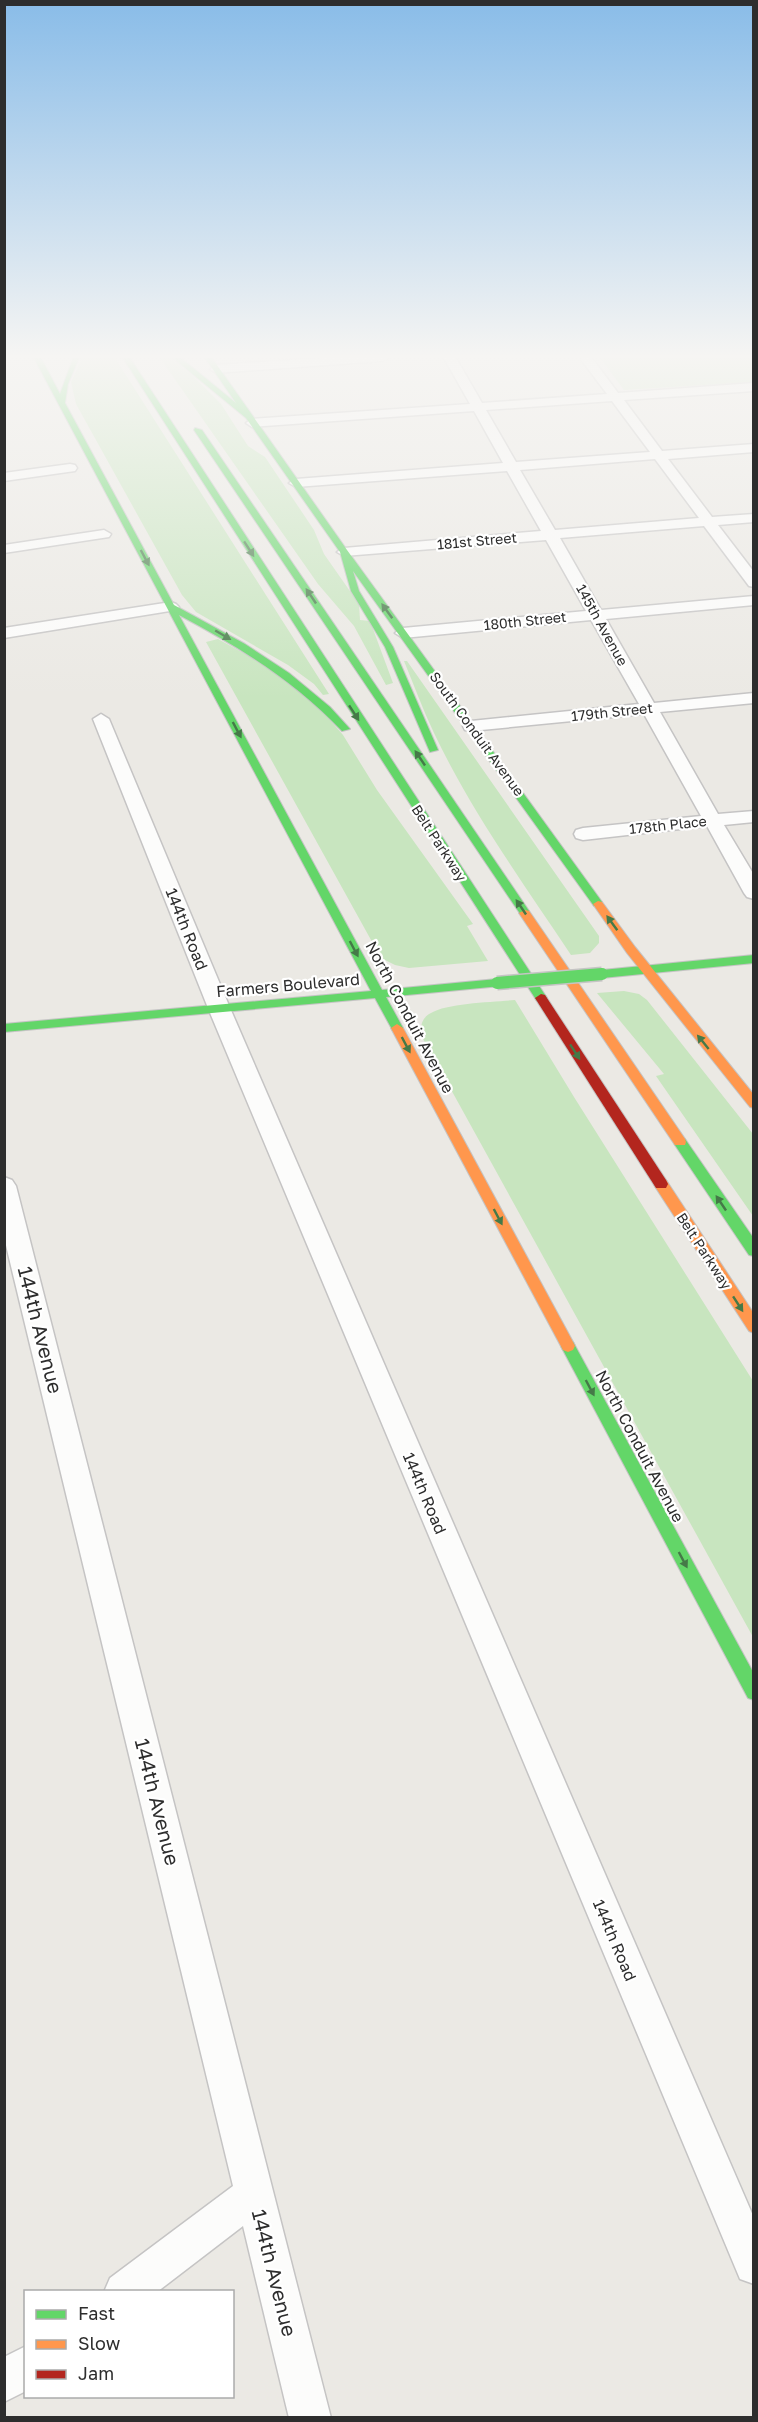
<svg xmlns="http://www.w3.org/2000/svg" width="758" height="2422" viewBox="0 0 758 2422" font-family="'Golos Text',sans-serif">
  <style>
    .green { fill: #c8e5bf }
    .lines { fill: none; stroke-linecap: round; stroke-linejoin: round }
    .street-casing { stroke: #c5c4c4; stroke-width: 3 }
    .fast-casing { stroke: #c5c4c4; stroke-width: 2 }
    .slow-casing { stroke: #c5c4c4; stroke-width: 2 }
    .jam-casing { stroke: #c5c4c4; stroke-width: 2 }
    .street { fill: #fcfcfb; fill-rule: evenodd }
    .fast { fill: #63d668; fill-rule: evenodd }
    .slow { fill: #ff974d; fill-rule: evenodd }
    .jam { fill: #b3261e; fill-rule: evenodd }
    .fast-bridge-casing { stroke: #c5c4c4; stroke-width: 15; stroke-linecap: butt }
    .fast-bridge { stroke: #63d668; stroke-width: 12 }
    .oneway { fill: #457948 }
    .labels { text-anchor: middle; stroke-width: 4.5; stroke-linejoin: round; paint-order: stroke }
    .far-street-label { font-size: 14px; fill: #2d2d2d; stroke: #fff }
    .street-label { font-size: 16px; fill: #2d2d2d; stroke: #fff }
    .near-street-label { font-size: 20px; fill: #2d2d2d; stroke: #fff }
  </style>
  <rect width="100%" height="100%" fill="#ebe9e4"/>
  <g class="green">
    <path d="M 82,358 L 115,358 L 329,694 L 323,695 L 314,684 L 288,665 L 196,612 L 182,595 L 76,404 L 71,382 Z"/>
    <path d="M 160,358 L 170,358 L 191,374 L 221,404 L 248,446 L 265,457 L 314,530 L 324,554 L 359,604 L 360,620 L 370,621 L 393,683 L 386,685 L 354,626 L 318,584 Z"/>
    <path d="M 600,358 L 753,358 L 753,382 L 624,390 Z"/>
    <path d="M 218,639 L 281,674 L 316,704 L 343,735 L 377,790 L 473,924 L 467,926 L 488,961 L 409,968 L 395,965 L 381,958 L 206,642 Z"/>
    <path d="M 404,661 L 407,661 L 599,936 L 599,943 L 590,953 L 571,955 C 523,883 471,811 434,733 C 423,710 414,685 404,661 Z"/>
    <path d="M 624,991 L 639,994 L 647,1000 L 753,1134 L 753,1216 L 656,1076 L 664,1074 L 597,993 Z"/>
    <path d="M 515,1000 L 574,1097 L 753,1381 L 753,1637 L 422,1037 C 420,1027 421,1018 431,1013 C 447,1003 494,1002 515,1000 Z"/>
  </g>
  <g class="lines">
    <defs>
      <g id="street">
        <path d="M 322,358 L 388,358 L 382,361 L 216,373 L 210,369 L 216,365 Z"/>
        <path d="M 444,358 L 456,358 L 482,403 L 607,394 L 580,358 L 592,358 L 618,393 L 754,383 L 754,391 L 624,400 L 662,451 L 754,444 L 754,452 L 668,459 L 712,517 L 754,514 L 754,522 L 718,525 L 754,572 L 754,587 L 749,586 L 704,526 L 560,538 L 601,610 L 754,596 L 754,605 L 606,619 L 654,703 L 754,693 L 754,703 L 660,712 L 718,814 L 754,811 L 754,822 L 724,825 L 754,875 L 754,899 L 747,897 L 744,893 L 707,826 L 583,840 L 576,838 L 574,834 L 576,830 L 583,828 L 701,816 L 644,714 L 471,731 L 465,730 L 463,726 L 465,722 L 471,721 L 639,704 L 591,620 L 403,638 L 395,633 L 403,628 L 586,611 L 546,540 L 344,556 L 337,552 L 344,548 L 541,531 L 507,471 L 296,487 L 289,483 L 296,479 L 503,463 L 474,411 L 252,427 L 246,423 L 252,419 L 470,404 ZM 612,401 L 650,452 L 516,462 L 486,410 ZM 655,459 L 699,518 L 555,530 L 520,470 Z"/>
        <path d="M 70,464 L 75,465 L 77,468 L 75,471 L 4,481 L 4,473 Z"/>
        <path d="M 104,530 L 111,534 L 109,537 L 4,553 L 4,545 Z"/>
        <path d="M 171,602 L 176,604 L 179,607 L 176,610 L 4,638 L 4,628 Z"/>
        <path d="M 101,714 L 109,719 L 230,1008 L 754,2218 L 754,2284 L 740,2279 L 208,1008 L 93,719 Z"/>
        <path d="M 4,1177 L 12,1180 L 16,1186 L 331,2418 L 289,2418 L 243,2226 L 157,2292 L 104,2292 L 110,2278 L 233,2186 L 4,1237 Z"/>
        <path d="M 26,2346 L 26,2391 L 4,2402 L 4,2357 Z"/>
      </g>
      <g id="fast">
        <path d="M 34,358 L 41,358 L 60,394 L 73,358 L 79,358 L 68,384 L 65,403 L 174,605 L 245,644 L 289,673 L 330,707 L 350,729 L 342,731 C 295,681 239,647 179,615 L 382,990 L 497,979 L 503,983 L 501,986 L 386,997 L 403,1028 L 397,1032 L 393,1031 L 375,998 L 4,1032 L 4,1024 L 371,991 Z"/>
        <path d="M 123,358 L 130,358 L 545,995 L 547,998 L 545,1001 L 537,1001 Z"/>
        <path d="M 173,358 L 181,358 L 236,403 L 205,358 L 212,358 L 347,550 L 602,902 L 602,906 L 594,906 L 353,571 L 359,591 L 393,647 L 438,750 L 430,752 L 385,647 L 351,591 L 340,552 L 246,418 Z"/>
        <path d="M 195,428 L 202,430 L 529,911 L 529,915 L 521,915 L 194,430 Z"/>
        <path d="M 754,955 L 754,963 L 602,978 L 596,974 L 602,970 Z"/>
        <path d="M 680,1137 L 685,1139 L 754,1239 L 754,1256 L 749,1255 L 675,1145 L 674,1142 Z"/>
        <path d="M 568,1340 L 573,1342 L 754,1674 L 754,1700 L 748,1698 L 563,1350 L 561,1346 L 563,1342 Z"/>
      </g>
      <g id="slow">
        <path d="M 598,901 L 602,902 L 635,947 L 754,1095 L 754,1108 L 750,1107 L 627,953 L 593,904 Z"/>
        <path d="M 525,910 L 529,911 L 685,1139 L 686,1142 L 685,1145 L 675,1145 L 519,913 Z"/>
        <path d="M 397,1024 L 403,1028 L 573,1342 L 575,1346 L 573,1350 L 568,1352 L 563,1350 L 391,1028 Z"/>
        <path d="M 661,1179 L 666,1180 L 754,1314 L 754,1333 L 749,1331 L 656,1188 L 654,1184 Z"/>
      </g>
      <path id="jam" d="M 541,994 L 545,995 L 666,1180 L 668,1184 L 666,1188 L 656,1188 L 535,998 Z"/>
    </defs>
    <use href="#street" class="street-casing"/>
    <use href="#fast" class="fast-casing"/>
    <use href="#slow" class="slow-casing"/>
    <use href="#jam" class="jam-casing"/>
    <use href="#street" class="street"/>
    <use href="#fast" class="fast"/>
    <use href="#slow" class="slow"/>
    <use href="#jam" class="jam"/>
    <defs>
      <path id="fast-bridge" d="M 497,983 L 602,974"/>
    </defs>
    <use href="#fast-bridge" class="fast-bridge-casing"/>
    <use href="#fast-bridge" class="fast-bridge"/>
  </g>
  <defs><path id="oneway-solid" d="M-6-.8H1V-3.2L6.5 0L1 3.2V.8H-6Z" transform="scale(1.5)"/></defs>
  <g class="oneway">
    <use href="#oneway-solid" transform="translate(249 549) rotate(57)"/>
    <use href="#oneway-solid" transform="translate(145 558) rotate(62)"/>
    <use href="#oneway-solid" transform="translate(311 596) rotate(-124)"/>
    <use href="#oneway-solid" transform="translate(387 611) rotate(-126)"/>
    <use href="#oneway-solid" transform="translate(223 635) rotate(30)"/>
    <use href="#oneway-solid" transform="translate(354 713) rotate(57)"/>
    <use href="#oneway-solid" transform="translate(237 730) rotate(62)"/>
    <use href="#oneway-solid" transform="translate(420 758) rotate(-124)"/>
    <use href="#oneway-solid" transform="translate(521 907) rotate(-124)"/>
    <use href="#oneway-solid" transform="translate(612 923) rotate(-126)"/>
    <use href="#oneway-solid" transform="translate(354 949) rotate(62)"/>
    <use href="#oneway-solid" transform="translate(703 1042) rotate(-129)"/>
    <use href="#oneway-solid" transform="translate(406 1045) rotate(62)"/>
    <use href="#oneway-solid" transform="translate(575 1052) rotate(57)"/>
    <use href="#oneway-solid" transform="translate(721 1203) rotate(-124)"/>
    <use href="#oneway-solid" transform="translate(498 1217) rotate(62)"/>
    <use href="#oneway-solid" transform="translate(738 1304) rotate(57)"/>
    <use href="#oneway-solid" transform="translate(590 1388) rotate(62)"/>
    <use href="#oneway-solid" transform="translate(683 1560) rotate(62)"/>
  </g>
  <linearGradient id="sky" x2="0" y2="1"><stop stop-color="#89bce8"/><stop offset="0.51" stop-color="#f6f5f3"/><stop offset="1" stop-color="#f6f5f3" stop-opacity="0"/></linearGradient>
  <rect width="758" height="698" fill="url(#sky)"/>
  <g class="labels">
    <g class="far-street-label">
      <text transform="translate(477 541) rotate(-5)" y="5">181st Street</text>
      <text transform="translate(525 621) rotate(-6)" y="5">180th Street</text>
      <text transform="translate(602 625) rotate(61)" y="5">145th Avenue</text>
      <text transform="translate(612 712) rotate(-6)" y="5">179th Street</text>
      <text transform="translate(477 734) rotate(54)" y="5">South Conduit Avenue</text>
      <text transform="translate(668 825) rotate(-6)" y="5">178th Place</text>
      <text transform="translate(439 843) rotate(57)" y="5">Belt Parkway</text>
      <text transform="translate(704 1251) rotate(57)" y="5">Belt Parkway</text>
    </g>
    <g class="street-label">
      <text transform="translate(187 929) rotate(68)" y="6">144th Road</text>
      <text transform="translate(288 985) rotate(-5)" y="6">Farmers Boulevard</text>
      <text transform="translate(410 1017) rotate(62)" y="6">North Conduit Avenue</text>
      <text transform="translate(640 1446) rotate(62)" y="6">North Conduit Avenue</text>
      <text transform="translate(425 1493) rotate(67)" y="6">144th Road</text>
      <text transform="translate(615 1940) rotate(67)" y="6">144th Road</text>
    </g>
    <g class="near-street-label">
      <text transform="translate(40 1330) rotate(76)" y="7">144th Avenue</text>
      <text transform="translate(157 1802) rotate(76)" y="7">144th Avenue</text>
      <text transform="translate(274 2273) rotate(76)" y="7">144th Avenue</text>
    </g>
  </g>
  <rect width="758" height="2422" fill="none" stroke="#2d2d2d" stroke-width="12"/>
  <rect x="24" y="2290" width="210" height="108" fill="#ffffff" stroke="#ababab" stroke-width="1.5"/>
  <rect x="36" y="2310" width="30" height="9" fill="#63d668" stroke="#ababab" stroke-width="1.5"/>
  <text x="78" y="2320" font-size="18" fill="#2d2d2d">Fast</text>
  <rect x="36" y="2340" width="30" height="9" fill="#ff974d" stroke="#ababab" stroke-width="1.5"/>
  <text x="78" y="2350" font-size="18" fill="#2d2d2d">Slow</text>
  <rect x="36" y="2370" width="30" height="9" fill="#b3261e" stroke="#ababab" stroke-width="1.5"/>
  <text x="78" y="2380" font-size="18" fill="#2d2d2d">Jam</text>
</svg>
